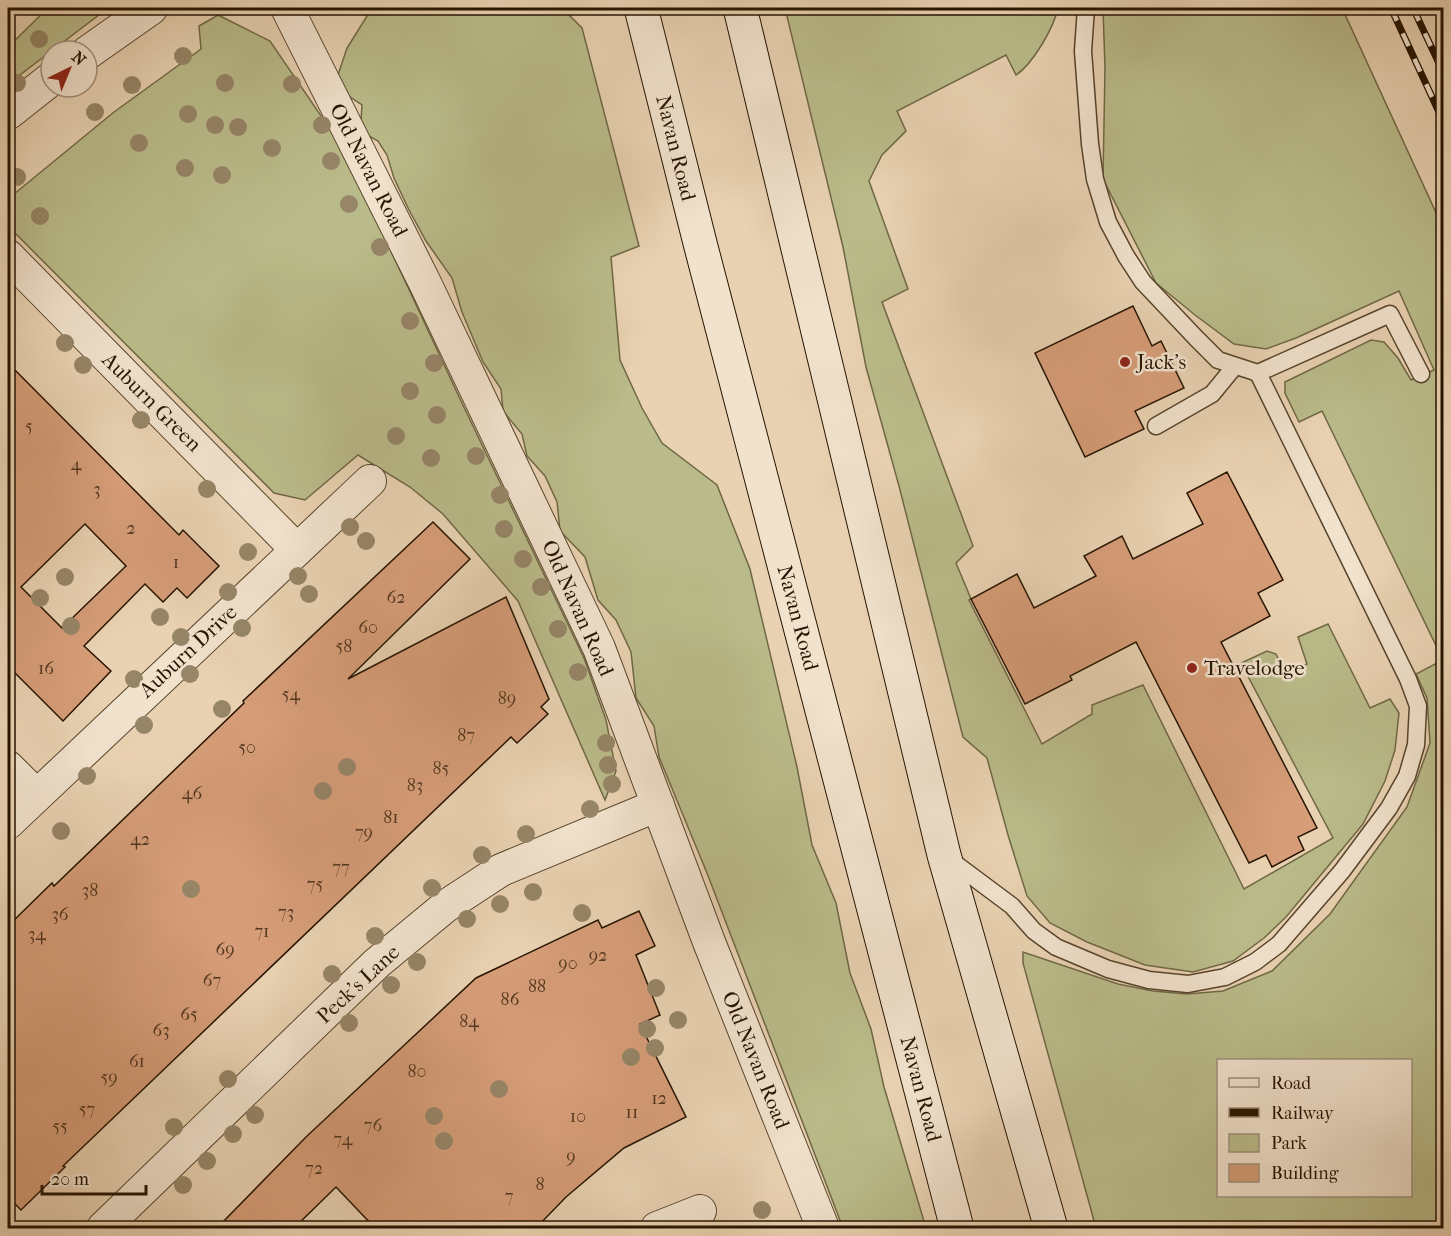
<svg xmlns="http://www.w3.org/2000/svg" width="1451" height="1236" viewBox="0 0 1451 1236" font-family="'IM FELL French Canon',serif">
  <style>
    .green { fill: #babb8a; stroke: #706845; stroke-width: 1.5; fill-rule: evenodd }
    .building { fill: #d69d78; stroke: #261400; stroke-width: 1.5; fill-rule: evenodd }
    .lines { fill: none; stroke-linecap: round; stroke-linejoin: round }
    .service-casing { stroke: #57442c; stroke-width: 19 }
    .minor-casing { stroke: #57442c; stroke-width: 34 }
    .tertiary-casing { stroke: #57442c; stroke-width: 35 }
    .secondary-casing { stroke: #261400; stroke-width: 35 }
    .service { stroke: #f1e2cd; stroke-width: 16 }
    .minor { stroke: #f1e2cd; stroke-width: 32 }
    .tertiary { stroke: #f1e2cd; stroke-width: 33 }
    .secondary { stroke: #f1e2cd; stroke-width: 33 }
    .rail-casing { stroke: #261400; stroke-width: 7 }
    .rail { stroke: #f1e2cd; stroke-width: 4.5; stroke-dasharray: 14; stroke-linecap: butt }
    .tree { fill: #968567 }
    .poi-dot { fill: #8f2418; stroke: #f1e2cd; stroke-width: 2 }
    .labels { text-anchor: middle; stroke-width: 5; stroke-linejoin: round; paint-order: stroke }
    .number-label { font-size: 18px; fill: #52361e }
    .street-label { font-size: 21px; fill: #261400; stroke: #f1e2cd }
    .poi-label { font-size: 21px; fill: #261400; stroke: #f1e2cd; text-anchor: start }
  </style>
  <rect width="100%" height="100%" fill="#e9d2b2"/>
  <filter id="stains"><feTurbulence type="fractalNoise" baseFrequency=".00333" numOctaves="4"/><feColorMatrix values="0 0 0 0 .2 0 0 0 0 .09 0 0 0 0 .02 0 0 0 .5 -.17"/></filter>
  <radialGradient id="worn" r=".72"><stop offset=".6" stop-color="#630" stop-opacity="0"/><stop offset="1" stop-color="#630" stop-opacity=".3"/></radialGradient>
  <g class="green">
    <path d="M 48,8 L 108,8 L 8,84 L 8,47 Z"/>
    <path d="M 372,8 L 562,8 L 582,28 L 639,246 L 611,257 L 620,360 L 642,408 L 662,443 L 717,485 L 750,569 L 797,767 L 812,845 L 836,903 L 850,973 L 871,1029 L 884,1087 L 926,1228 L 843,1228 L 707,873 L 659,757 L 654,726 L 636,698 L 631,652 L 616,620 L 598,600 L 585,557 L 560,531 L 557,502 L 545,476 L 527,456 L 522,434 L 503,411 L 501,389 L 483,362 L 462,312 L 452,278 L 426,241 L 409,210 L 394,178 L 387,155 L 378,141 L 367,135 L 361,120 L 362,105 L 347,95 L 338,75 L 347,48 Z"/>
    <path d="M 785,8 L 1058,8 C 1054,27 1033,64 1016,75 L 1006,55 L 897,111 L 906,131 L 882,155 L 869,181 L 908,289 L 882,302 L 973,546 L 956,563 L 971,599 L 969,600 L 1042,744 L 1092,714 L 1092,705 L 1143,685 L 1244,889 L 1333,838 L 1241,663 L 1267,651 L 1276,654 L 1286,675 L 1307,664 L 1298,637 L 1328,624 L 1370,708 L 1390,699 L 1399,713 L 1395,750 L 1385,781 L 1363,824 L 1286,917 L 1264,938 L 1233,961 L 1193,972 L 1145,965 L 1087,942 L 1050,923 L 1027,896 L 1008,835 L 987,758 L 963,737 L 899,486 L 866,367 L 843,247 Z"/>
    <path d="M 1103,8 L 1342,8 L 1443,228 L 1443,1228 L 1096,1228 L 1023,963 L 1023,952 L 1118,984 L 1153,991 L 1187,994 L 1223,991 L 1272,971 L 1330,914 L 1407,807 L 1430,743 L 1427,698 L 1416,674 L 1443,660 L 1322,411 L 1299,422 L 1285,393 L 1285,382 L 1371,340 L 1384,342 L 1398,358 L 1411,380 L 1434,370 L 1399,291 L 1296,338 L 1266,349 L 1234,344 L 1195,315 L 1156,283 L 1103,179 L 1105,68 ZM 1218,1060 L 1410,1060 L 1410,1196 L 1218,1196 Z"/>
    <path d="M 218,15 L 270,41 L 343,148 L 461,401 L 584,658 L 606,720 L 616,771 L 605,800 L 518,601 L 443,514 L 410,487 L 358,455 L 305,500 L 274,493 L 8,226 L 8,199 L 114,112 L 201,49 L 199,26 Z"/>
  </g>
  <g class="building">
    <path d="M 1133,306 L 1152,346 L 1161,341 L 1184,388 L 1135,411 L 1144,429 L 1085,457 L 1035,353 Z"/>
    <path d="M 8,363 L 179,535 L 183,530 L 219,566 L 187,598 L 177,588 L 163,602 L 145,584 L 84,646 L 111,671 L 63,721 L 8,666 ZM 85,524 L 126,566 L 62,628 L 21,587 Z"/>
    <path d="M 1227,472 L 1283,580 L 1258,593 L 1270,616 L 1221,642 L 1317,828 L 1298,837 L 1304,850 L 1272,867 L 1266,855 L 1249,863 L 1136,642 L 1070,676 L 1072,680 L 1025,704 L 971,599 L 1017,574 L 1034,608 L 1096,576 L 1084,556 L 1122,536 L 1133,559 L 1203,524 L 1187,493 Z"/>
    <path d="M 433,522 L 470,559 L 348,679 L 506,597 L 549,699 L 541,707 L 548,714 L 517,743 L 511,737 L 63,1166 L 65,1167 L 21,1210 L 8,1197 L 8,926 L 52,883 L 54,886 L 244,703 L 243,701 Z"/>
    <path d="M 639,911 L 655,946 L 636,955 L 660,1015 L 640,1024 L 686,1117 L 624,1148 L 566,1197 L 536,1228 L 375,1228 L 336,1187 L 294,1228 L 217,1228 L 306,1137 L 476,978 L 598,920 L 602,928 Z"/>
  </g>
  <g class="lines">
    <defs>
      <g id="service">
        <path d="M 1086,8 L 1083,51 L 1090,144 L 1095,179 L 1108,222 L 1126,256 L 1143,282 L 1196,338 L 1218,360 L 1258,373 L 1390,314 L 1421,374"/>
        <path d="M 1156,426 L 1212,394 L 1235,366"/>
        <path d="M 949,859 L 1012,906 L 1034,931 L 1056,947 L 1108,969 L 1149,980 L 1188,984 L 1225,977 L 1255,962 L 1279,944 L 1342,871 L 1389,808 L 1407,776 L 1416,745 L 1418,706 L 1408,679 L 1258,373"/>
      </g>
      <g id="minor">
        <path d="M 287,8 L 425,283 L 599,648 L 709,942 L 823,1228"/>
        <path d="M 8,256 L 296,549"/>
        <path d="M 8,767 L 36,795"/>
        <path d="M 8,823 L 370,481"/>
        <path d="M 103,1228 L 377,963 L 446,906 L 501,870 L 658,805"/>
        <path d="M 657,1228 L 700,1211"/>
      </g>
      <g id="tertiary">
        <path d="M 87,53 L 151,8"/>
        <path d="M 8,113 L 51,79"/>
      </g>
      <g id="secondary">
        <path d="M 641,8 L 700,243 L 957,1228"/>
        <path d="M 740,8 L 944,855 L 1051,1228"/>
      </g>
    </defs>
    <use href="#service" class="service-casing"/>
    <use href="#minor" class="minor-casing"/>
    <use href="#tertiary" class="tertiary-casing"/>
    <use href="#secondary" class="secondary-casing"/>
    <use href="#service" class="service"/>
    <use href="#minor" class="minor"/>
    <use href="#tertiary" class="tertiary"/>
    <use href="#secondary" class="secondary"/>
    <defs>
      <g id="rail">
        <path d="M 1391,8 L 1444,123"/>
        <path d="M 1413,8 L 1444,74"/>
      </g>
    </defs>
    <use href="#rail" class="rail-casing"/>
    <use href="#rail" class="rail"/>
  </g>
  <g class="tree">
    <circle cx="39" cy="39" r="9"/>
    <circle cx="183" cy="56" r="9"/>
    <circle cx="17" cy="83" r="9"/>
    <circle cx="225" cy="83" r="9"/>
    <circle cx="292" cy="84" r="9"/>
    <circle cx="132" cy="85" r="9"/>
    <circle cx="95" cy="112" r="9"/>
    <circle cx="188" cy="114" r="9"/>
    <circle cx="215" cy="125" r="9"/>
    <circle cx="322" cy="125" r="9"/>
    <circle cx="238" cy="127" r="9"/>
    <circle cx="139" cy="143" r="9"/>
    <circle cx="272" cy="148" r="9"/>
    <circle cx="331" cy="161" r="9"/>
    <circle cx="185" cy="168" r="9"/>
    <circle cx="222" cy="175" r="9"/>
    <circle cx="17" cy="177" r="9"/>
    <circle cx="349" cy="204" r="9"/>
    <circle cx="40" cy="216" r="9"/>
    <circle cx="380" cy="247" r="9"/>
    <circle cx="410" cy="321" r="9"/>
    <circle cx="65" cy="343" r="9"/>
    <circle cx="434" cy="363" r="9"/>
    <circle cx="83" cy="365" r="9"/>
    <circle cx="410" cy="391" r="9"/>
    <circle cx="437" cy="415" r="9"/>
    <circle cx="141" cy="420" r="9"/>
    <circle cx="396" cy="436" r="9"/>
    <circle cx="476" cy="456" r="9"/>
    <circle cx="431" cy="458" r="9"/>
    <circle cx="207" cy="489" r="9"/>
    <circle cx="500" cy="495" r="9"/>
    <circle cx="350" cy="527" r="9"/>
    <circle cx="504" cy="529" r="9"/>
    <circle cx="366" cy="541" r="9"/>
    <circle cx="248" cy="552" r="9"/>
    <circle cx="523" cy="559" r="9"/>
    <circle cx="298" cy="576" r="9"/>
    <circle cx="65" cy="577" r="9"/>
    <circle cx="541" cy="587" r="9"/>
    <circle cx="228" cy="592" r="9"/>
    <circle cx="309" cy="594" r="9"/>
    <circle cx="40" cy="598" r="9"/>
    <circle cx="160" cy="617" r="9"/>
    <circle cx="71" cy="626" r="9"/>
    <circle cx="242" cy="628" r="9"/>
    <circle cx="558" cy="629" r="9"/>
    <circle cx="181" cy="637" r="9"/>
    <circle cx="578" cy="672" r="9"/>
    <circle cx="190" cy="674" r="9"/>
    <circle cx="134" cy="679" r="9"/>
    <circle cx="222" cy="709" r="9"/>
    <circle cx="144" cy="725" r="9"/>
    <circle cx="606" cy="743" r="9"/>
    <circle cx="608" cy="765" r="9"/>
    <circle cx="347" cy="767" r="9"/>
    <circle cx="87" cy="776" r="9"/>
    <circle cx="612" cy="784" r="9"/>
    <circle cx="323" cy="791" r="9"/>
    <circle cx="590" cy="809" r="9"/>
    <circle cx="61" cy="831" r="9"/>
    <circle cx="526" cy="834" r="9"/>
    <circle cx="482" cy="855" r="9"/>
    <circle cx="432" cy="888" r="9"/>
    <circle cx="191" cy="889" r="9"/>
    <circle cx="533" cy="892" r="9"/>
    <circle cx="500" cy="904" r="9"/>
    <circle cx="582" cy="913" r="9"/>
    <circle cx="467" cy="919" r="9"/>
    <circle cx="375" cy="936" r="9"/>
    <circle cx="417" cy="962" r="9"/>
    <circle cx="332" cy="974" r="9"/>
    <circle cx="391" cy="985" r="9"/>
    <circle cx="656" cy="988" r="9"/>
    <circle cx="678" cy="1020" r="9"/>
    <circle cx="349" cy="1023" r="9"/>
    <circle cx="647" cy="1029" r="9"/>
    <circle cx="655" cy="1048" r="9"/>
    <circle cx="631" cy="1057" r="9"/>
    <circle cx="228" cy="1079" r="9"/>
    <circle cx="499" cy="1089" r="9"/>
    <circle cx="255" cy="1115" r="9"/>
    <circle cx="434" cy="1116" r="9"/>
    <circle cx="174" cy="1127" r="9"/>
    <circle cx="233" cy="1134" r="9"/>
    <circle cx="444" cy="1141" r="9"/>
    <circle cx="207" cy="1161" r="9"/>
    <circle cx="183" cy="1185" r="9"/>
    <circle cx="762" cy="1210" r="9"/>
  </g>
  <g class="poi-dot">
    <circle cx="1125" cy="362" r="6"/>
    <circle cx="1192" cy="668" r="6"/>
  </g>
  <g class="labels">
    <g class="number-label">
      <text x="29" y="432">5</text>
      <text x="76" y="470">4</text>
      <text x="97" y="495">3</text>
      <text x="131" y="534">2</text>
      <text x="176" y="568">1</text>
      <text x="396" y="603">62</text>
      <text x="368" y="633">60</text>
      <text x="344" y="652">58</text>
      <text x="46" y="674">16</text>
      <text x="291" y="700">54</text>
      <text x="507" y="704">89</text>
      <text x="466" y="741">87</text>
      <text x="247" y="753">50</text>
      <text x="441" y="774">85</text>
      <text x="415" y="791">83</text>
      <text x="192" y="799">46</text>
      <text x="391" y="823">81</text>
      <text x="364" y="838">79</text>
      <text x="140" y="845">42</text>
      <text x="341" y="873">77</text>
      <text x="315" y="890">75</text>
      <text x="90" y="896">38</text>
      <text x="286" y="918">73</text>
      <text x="60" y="920">36</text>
      <text x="262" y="937">71</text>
      <text x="37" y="940">34</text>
      <text x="225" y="955">69</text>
      <text x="598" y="961">92</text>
      <text x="568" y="969">90</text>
      <text x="212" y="986">67</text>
      <text x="537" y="992">88</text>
      <text x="510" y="1005">86</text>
      <text x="189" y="1020">65</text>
      <text x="469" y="1027">84</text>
      <text x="161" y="1036">63</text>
      <text x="137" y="1067">61</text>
      <text x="417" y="1077">80</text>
      <text x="109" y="1083">59</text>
      <text x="659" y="1104">12</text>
      <text x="87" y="1115">57</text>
      <text x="632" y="1118">11</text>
      <text x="578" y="1122">10</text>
      <text x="373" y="1131">76</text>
      <text x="60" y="1132">55</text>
      <text x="343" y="1145">74</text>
      <text x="571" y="1162">9</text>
      <text x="314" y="1174">72</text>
      <text x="540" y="1190">8</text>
      <text x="509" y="1202">7</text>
    </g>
    <g class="street-label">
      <text transform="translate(676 148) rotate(76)" y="7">Navan Road</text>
      <text transform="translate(369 170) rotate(63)" y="7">Old Navan Road</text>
      <text transform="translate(152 402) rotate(45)" y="7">Auburn Green</text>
      <text transform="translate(578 608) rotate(66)" y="7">Old Navan Road</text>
      <text transform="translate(798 618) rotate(75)" y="7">Navan Road</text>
      <text transform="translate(188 651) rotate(-43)" y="7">Auburn Drive</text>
      <text transform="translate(358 984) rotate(-43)" y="7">Peck's Lane</text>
      <text transform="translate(756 1060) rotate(68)" y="7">Old Navan Road</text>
      <text transform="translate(921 1089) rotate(75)" y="7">Navan Road</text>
    </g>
    <g class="poi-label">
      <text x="1137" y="369">Jack's</text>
      <text x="1204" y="675">Travelodge</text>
    </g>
  </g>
  <rect width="1451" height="1236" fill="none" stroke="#e9d2b2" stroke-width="30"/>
  <rect x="9" y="9" width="1433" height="1218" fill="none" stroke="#261400" stroke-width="3"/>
  <rect x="15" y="15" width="1421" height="1206" fill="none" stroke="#261400" stroke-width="1.5"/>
  <rect x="1217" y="1059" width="195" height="138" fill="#f1e2cd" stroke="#a0907b" stroke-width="1.5"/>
  <rect x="1229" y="1078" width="30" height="9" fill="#f1e2cd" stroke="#a0907b" stroke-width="1.5"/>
  <text x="1271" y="1089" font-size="18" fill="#261400">Road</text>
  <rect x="1229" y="1108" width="30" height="9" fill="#261400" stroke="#a0907b" stroke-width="1.5"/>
  <text x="1271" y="1119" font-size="18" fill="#261400">Railway</text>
  <rect x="1229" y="1134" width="30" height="18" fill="#babb8a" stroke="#a0907b" stroke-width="1.5"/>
  <text x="1271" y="1149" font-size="18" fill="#261400">Park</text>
  <rect x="1229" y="1164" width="30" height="18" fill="#d69d78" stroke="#a0907b" stroke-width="1.5"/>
  <text x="1271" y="1179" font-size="18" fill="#261400">Building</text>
  <g transform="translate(69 69) rotate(43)"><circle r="28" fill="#f1e2cd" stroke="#a0907b" stroke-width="1.5"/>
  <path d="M0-4.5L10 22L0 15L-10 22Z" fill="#8f2418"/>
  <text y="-9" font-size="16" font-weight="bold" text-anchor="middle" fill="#261400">N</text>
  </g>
  <path d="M42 1185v9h104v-9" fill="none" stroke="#261400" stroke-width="3"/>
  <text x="51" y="1185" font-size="18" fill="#261400" stroke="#f1e2cd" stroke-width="4.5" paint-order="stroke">20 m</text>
  <rect width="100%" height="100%" filter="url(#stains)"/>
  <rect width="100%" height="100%" fill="url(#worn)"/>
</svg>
